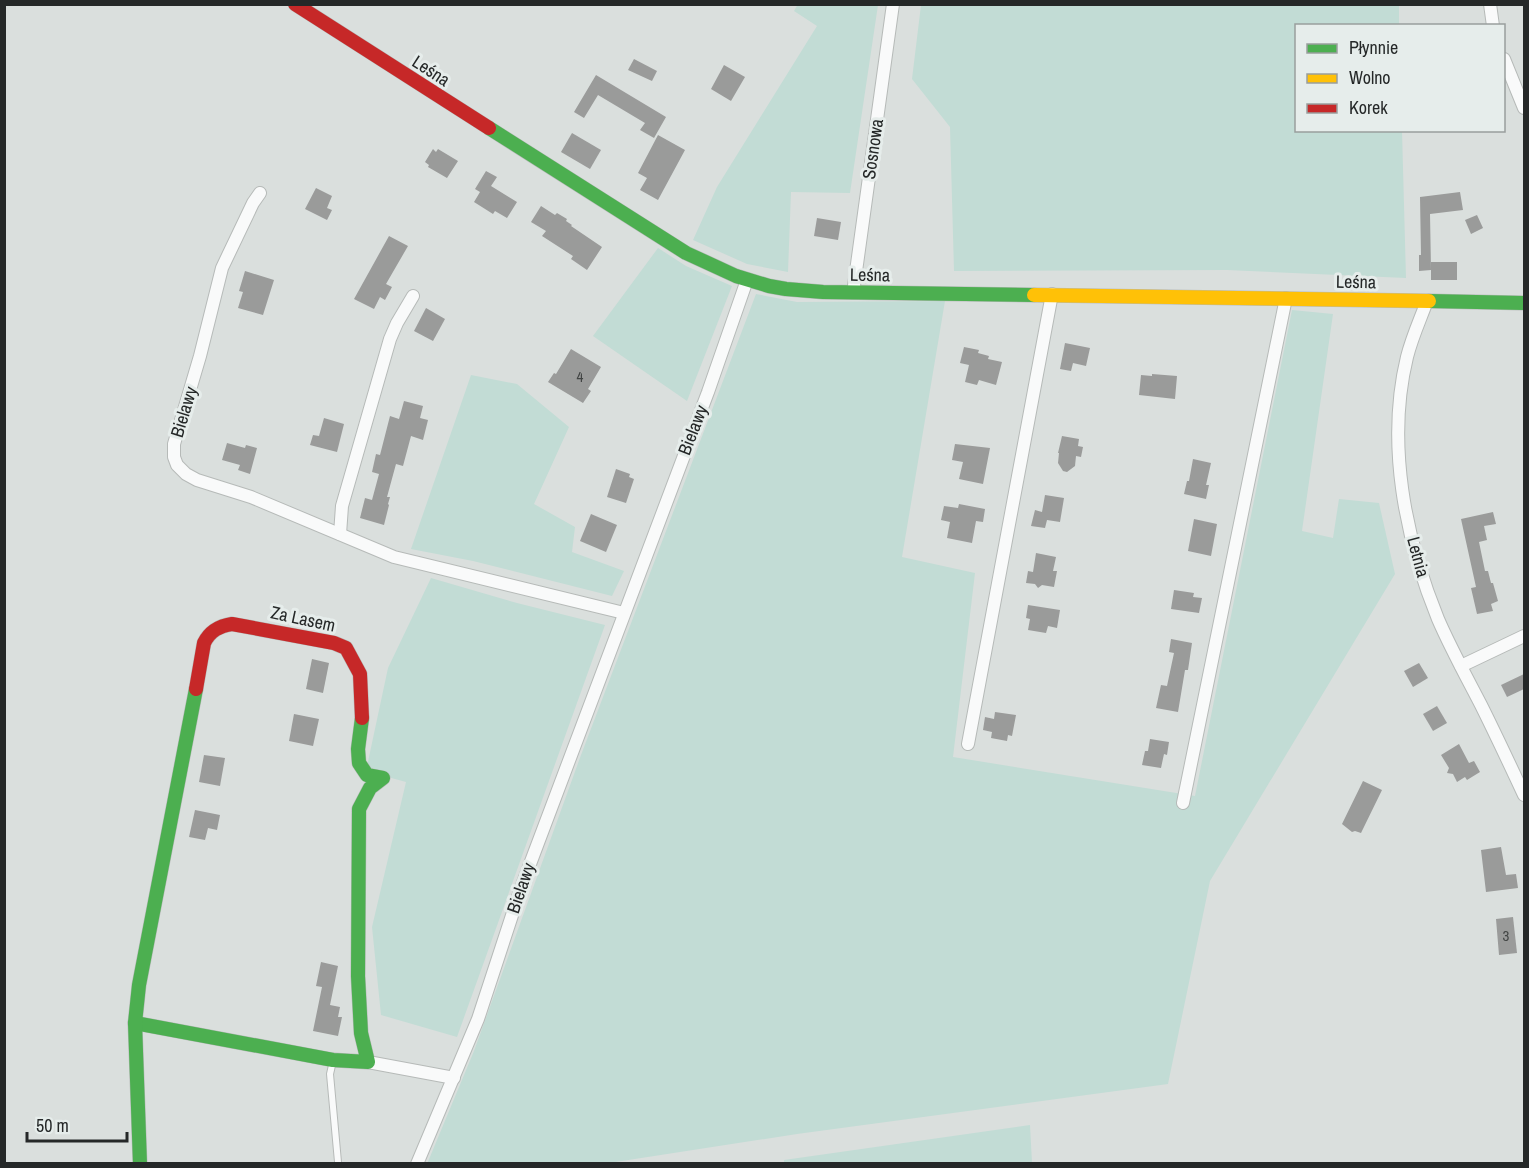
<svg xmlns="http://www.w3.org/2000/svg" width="1529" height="1168" viewBox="0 0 1529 1168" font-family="'Archivo Narrow',sans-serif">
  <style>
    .green { fill: #c2dcd5 }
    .building { fill: #9a9b9a }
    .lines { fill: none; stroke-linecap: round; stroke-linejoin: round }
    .lane-casing { stroke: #b6bab8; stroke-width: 8 }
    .street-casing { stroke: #b6bab8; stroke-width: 14 }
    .fast-casing { stroke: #b6bab8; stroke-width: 15 }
    .slow-casing { stroke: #b6bab8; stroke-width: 15 }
    .jam-casing { stroke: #b6bab8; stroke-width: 15 }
    .lane { stroke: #f9fafa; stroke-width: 6 }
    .street { stroke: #f9fafa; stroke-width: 12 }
    .fast { stroke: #4caf50; stroke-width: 14 }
    .slow { stroke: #ffc107; stroke-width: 14 }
    .jam { stroke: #c62828; stroke-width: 14 }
    .labels { text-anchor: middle; stroke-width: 6; stroke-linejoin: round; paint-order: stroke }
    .number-label { font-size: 15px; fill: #424544 }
    .street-label { font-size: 18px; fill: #252828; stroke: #e6edeb }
  </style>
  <rect width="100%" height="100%" fill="#dadfdd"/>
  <g class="green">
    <path d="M 798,4 L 878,5 L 850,193 L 791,192 L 788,272 L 747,264 L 693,240 L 717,187 L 817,26 L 794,11 Z"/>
    <path d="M 921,5 L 1399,5 L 1399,25 L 1296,26 L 1296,130 L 1402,131 L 1406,278 L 1227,270 L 954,271 L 950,127 L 912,79 Z"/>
    <path d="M 658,248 L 686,266 L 732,286 L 687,401 L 593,336 Z"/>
    <path d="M 756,294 L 797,302 L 945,301 L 902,557 L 975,573 L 953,757 L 1195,796 L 1292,310 L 1333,314 L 1302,531 L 1333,538 L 1339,499 L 1379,503 L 1395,574 L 1210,881 L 1168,1084 L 797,1134 L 609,1163 L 427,1164 L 474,1051 L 581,755 Z"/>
    <path d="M 471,375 L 517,384 L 569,427 L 534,504 L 575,527 L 572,552 L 624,571 L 612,596 L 473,561 L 411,549 Z"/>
    <path d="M 431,578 L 517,603 L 605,625 L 457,1037 L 381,1015 L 372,927 L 406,782 L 366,771 L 388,668 Z"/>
    <path d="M 1030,1125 L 1032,1163 L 784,1163 L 784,1160 Z"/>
  </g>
  <g class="building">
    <path d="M 634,59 L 657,71 L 652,81 L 628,70 Z"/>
    <path d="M 724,65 L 745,77 L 731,101 L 711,89 Z"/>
    <path d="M 596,75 L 666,117 L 654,138 L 640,130 L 645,123 L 598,95 L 584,118 L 574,112 Z"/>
    <path d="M 572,133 L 601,150 L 590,169 L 561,152 Z"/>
    <path d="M 658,135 L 685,150 L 658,200 L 640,190 L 647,178 L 638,173 Z"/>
    <path d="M 433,149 L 436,152 L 438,149 L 458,161 L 447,178 L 428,167 L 429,165 L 425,162 Z"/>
    <path d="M 486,171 L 497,177 L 491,186 L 517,202 L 507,218 L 495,211 L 493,214 L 474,202 L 480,192 L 475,189 Z"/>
    <path d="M 316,188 L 332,196 L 327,208 L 332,210 L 327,220 L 305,209 Z"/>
    <path d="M 1460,192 L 1463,210 L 1430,214 L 1431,270 L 1419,271 L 1419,255 L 1421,255 L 1420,197 Z"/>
    <path d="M 541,206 L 555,215 L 557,213 L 567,219 L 566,221 L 572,225 L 571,226 L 602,247 L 587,270 L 571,259 L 573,256 L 542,236 L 546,231 L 531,222 Z"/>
    <path d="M 1477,215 L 1483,228 L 1471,234 L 1465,220 Z"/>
    <path d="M 817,218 L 841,222 L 838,240 L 814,236 Z"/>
    <path d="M 389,236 L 408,246 L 386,284 L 392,287 L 385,300 L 380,297 L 374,309 L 354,299 Z"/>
    <rect x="1431" y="262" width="26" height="18"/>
    <path d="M 245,271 L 274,280 L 263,315 L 238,308 L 243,292 L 239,291 Z"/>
    <path d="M 426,308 L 445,319 L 433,341 L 414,331 Z"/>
    <path d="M 1065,343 L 1090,348 L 1086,366 L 1073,363 L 1071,371 L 1060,369 Z"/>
    <path d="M 964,347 L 979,350 L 978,353 L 989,356 L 988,359 L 1002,362 L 996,385 L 979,380 L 977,385 L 965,382 L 969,365 L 960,363 Z"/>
    <path d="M 571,349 L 601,367 L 588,389 L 591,391 L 583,403 L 548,382 L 554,373 L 556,374 Z"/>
    <path d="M 1152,374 L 1177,376 L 1175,399 L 1139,395 L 1141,375 L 1152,376 Z"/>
    <path d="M 404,401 L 423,406 L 420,418 L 428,420 L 423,440 L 411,436 L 403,466 L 396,464 L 387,497 L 390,497 L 388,504 L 389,505 L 384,525 L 360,518 L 365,498 L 372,500 L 379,474 L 372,472 L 376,454 L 380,455 L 390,416 L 399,419 Z"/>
    <path d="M 324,418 L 344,424 L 337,452 L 310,445 L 313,435 L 319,436 Z"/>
    <path d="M 1062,436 L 1079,439 L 1078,446 L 1083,447 L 1081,457 L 1076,456 L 1075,466 L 1067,472 L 1063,471 L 1058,463 L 1059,453 L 1058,453 Z"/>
    <path d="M 227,443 L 245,448 L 246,445 L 257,448 L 250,474 L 238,470 L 240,465 L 222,460 Z"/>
    <path d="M 955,444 L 990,448 L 983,484 L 959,479 L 963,462 L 952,460 Z"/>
    <path d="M 1193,459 L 1211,463 L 1206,485 L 1209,485 L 1206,499 L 1184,494 L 1187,481 L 1189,481 Z"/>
    <path d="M 616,469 L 630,474 L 629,477 L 634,479 L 626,503 L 607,497 Z"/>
    <path d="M 1045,495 L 1064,498 L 1060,522 L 1047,520 L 1045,528 L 1031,526 L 1035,510 L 1042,512 Z"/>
    <path d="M 959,504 L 985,509 L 983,522 L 976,521 L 972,543 L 947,538 L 950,522 L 941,520 L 944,506 L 958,508 Z"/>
    <path d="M 1493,512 L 1496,524 L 1484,526 L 1487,540 L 1479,542 L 1485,571 L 1488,571 L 1491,583 L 1493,583 L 1498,601 L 1491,604 L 1493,611 L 1477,614 L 1471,588 L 1476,587 L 1461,519 Z"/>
    <path d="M 591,514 L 617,525 L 606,552 L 580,541 Z"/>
    <path d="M 1194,519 L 1217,524 L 1211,556 L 1188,551 Z"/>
    <path d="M 1036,553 L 1056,557 L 1053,571 L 1057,571 L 1054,587 L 1042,585 L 1038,588 L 1035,584 L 1026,583 L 1028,571 L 1033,572 Z"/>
    <path d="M 1174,590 L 1194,593 L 1193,597 L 1202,598 L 1199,613 L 1171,609 Z"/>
    <path d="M 1028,605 L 1060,610 L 1057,628 L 1048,626 L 1046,633 L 1028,630 L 1030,619 L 1026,618 Z"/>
    <path d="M 1171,639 L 1192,643 L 1188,670 L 1185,670 L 1178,712 L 1156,708 L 1161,685 L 1167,686 L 1174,653 L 1169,652 Z"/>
    <path d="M 312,659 L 329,663 L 323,693 L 306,689 Z"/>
    <path d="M 1419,663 L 1428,678 L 1413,687 L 1404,671 Z"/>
    <path d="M 1524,674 L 1524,689 L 1507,697 L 1501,685 Z"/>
    <path d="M 1437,706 L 1447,723 L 1433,731 L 1423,714 Z"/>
    <path d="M 995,712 L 1016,715 L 1012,736 L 1008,735 L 1007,741 L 991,738 L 992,732 L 983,730 L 985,717 L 994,719 Z"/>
    <path d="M 294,714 L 319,719 L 313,746 L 289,741 Z"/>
    <path d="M 1150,739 L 1169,742 L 1167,755 L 1164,754 L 1161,768 L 1142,765 L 1145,751 L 1148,751 Z"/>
    <path d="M 1459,744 L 1469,763 L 1474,761 L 1480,772 L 1467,780 L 1465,777 L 1457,782 L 1453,774 L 1447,773 L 1449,768 L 1441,755 Z"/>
    <path d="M 204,755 L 225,758 L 220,786 L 199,782 Z"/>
    <path d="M 1363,781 L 1382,790 L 1361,833 L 1355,831 L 1352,832 L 1342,824 Z"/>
    <path d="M 195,810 L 220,815 L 217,830 L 208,828 L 205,840 L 189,837 Z"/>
    <path d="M 1501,847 L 1506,875 L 1516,874 L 1518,888 L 1486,892 L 1481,850 Z"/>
    <path d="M 1513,917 L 1517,953 L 1499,955 L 1496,919 Z"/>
    <path d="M 321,962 L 338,966 L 330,1005 L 340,1007 L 338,1017 L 342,1017 L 338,1036 L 313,1031 L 322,987 L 316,986 Z"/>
  </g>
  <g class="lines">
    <defs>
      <path id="lane" d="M 333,1061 L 330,1074 L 338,1162"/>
      <g id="street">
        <path d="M 1490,4 L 1493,26"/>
        <path d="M 1504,59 L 1524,108"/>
        <path d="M 260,193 L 253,203 L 222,268 L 200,356 L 174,444 L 174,457 L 177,465 L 186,474 L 197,480 L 251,497 L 394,557 L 624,613"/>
        <path d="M 853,293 L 893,4"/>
        <path d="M 1427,301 C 1420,320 1412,337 1407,357 C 1386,443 1405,538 1438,619 C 1451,649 1466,676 1481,705 C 1496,735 1510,765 1524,795"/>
        <path d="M 340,534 L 342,506 L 390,339 L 397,323 L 413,296"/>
        <path d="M 1461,666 L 1524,636"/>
        <path d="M 968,744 L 1052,294"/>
        <path d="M 1183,803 L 1286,298"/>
        <path d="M 368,1062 L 454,1078"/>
        <path d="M 417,1164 L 478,1019 L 521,888 L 708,392 L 747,280"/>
      </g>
      <g id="fast">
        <path d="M 489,128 L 686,253 L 736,276 L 769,286 L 786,289 L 823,292 L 1034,295"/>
        <path d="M 1429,301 L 1524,303"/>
        <path d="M 135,1023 L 333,1060 L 368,1062 L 361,1033 L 358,976 L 359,809 L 370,788 L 383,778 L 367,775 L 359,763 L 358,749 L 362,718"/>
        <path d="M 140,1164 L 135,1023 L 139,985 L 196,689"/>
      </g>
      <path id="slow" d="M 1034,295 L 1429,301"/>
      <g id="jam">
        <path d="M 295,4 L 489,128"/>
        <path d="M 196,689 L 204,643 C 210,631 219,626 232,624 L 334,643 L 346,648 L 360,674 L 362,718"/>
      </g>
    </defs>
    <use href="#lane" class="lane-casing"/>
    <use href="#street" class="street-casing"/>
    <use href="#fast" class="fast-casing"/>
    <use href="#slow" class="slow-casing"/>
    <use href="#jam" class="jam-casing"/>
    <use href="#lane" class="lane"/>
    <use href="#street" class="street"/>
    <use href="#fast" class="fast"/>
    <use href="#slow" class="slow"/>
    <use href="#jam" class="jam"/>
  </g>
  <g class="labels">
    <g class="number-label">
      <text x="580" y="382">4</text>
      <text x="1506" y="941">3</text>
    </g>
    <g class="street-label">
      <text transform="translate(431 71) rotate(33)" y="6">Leśna</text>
      <text transform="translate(873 149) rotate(-82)" y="6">Sosnowa</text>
      <text transform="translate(870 275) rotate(1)" y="6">Leśna</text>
      <text transform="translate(1356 282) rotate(1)" y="6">Leśna</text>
      <text transform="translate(184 412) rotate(-73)" y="6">Bielawy</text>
      <text transform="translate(693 430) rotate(-69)" y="6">Bielawy</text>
      <text transform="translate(1418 557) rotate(75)" y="6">Letnia</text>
      <text transform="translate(303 619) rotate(12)" y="6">Za Lasem</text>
      <text transform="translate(521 888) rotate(-71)" y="6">Bielawy</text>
    </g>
  </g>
  <rect width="1529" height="1168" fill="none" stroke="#252828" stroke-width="12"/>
  <rect x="1295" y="24" width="210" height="108" fill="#e6edeb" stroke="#999e9d" stroke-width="1.5"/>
  <rect x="1307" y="44" width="30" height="9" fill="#4caf50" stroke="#999e9d" stroke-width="1.5"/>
  <text x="1349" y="54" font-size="18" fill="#252828">Płynnie</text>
  <rect x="1307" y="74" width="30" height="9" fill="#ffc107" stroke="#999e9d" stroke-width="1.5"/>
  <text x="1349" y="84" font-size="18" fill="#252828">Wolno</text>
  <rect x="1307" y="104" width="30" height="9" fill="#c62828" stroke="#999e9d" stroke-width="1.5"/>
  <text x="1349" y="114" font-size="18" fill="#252828">Korek</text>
  <path d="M27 1132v9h100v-9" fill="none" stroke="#252828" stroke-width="3"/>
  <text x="36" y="1132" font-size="18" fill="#252828" stroke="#e6edeb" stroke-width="4.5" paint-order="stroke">50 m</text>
</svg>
